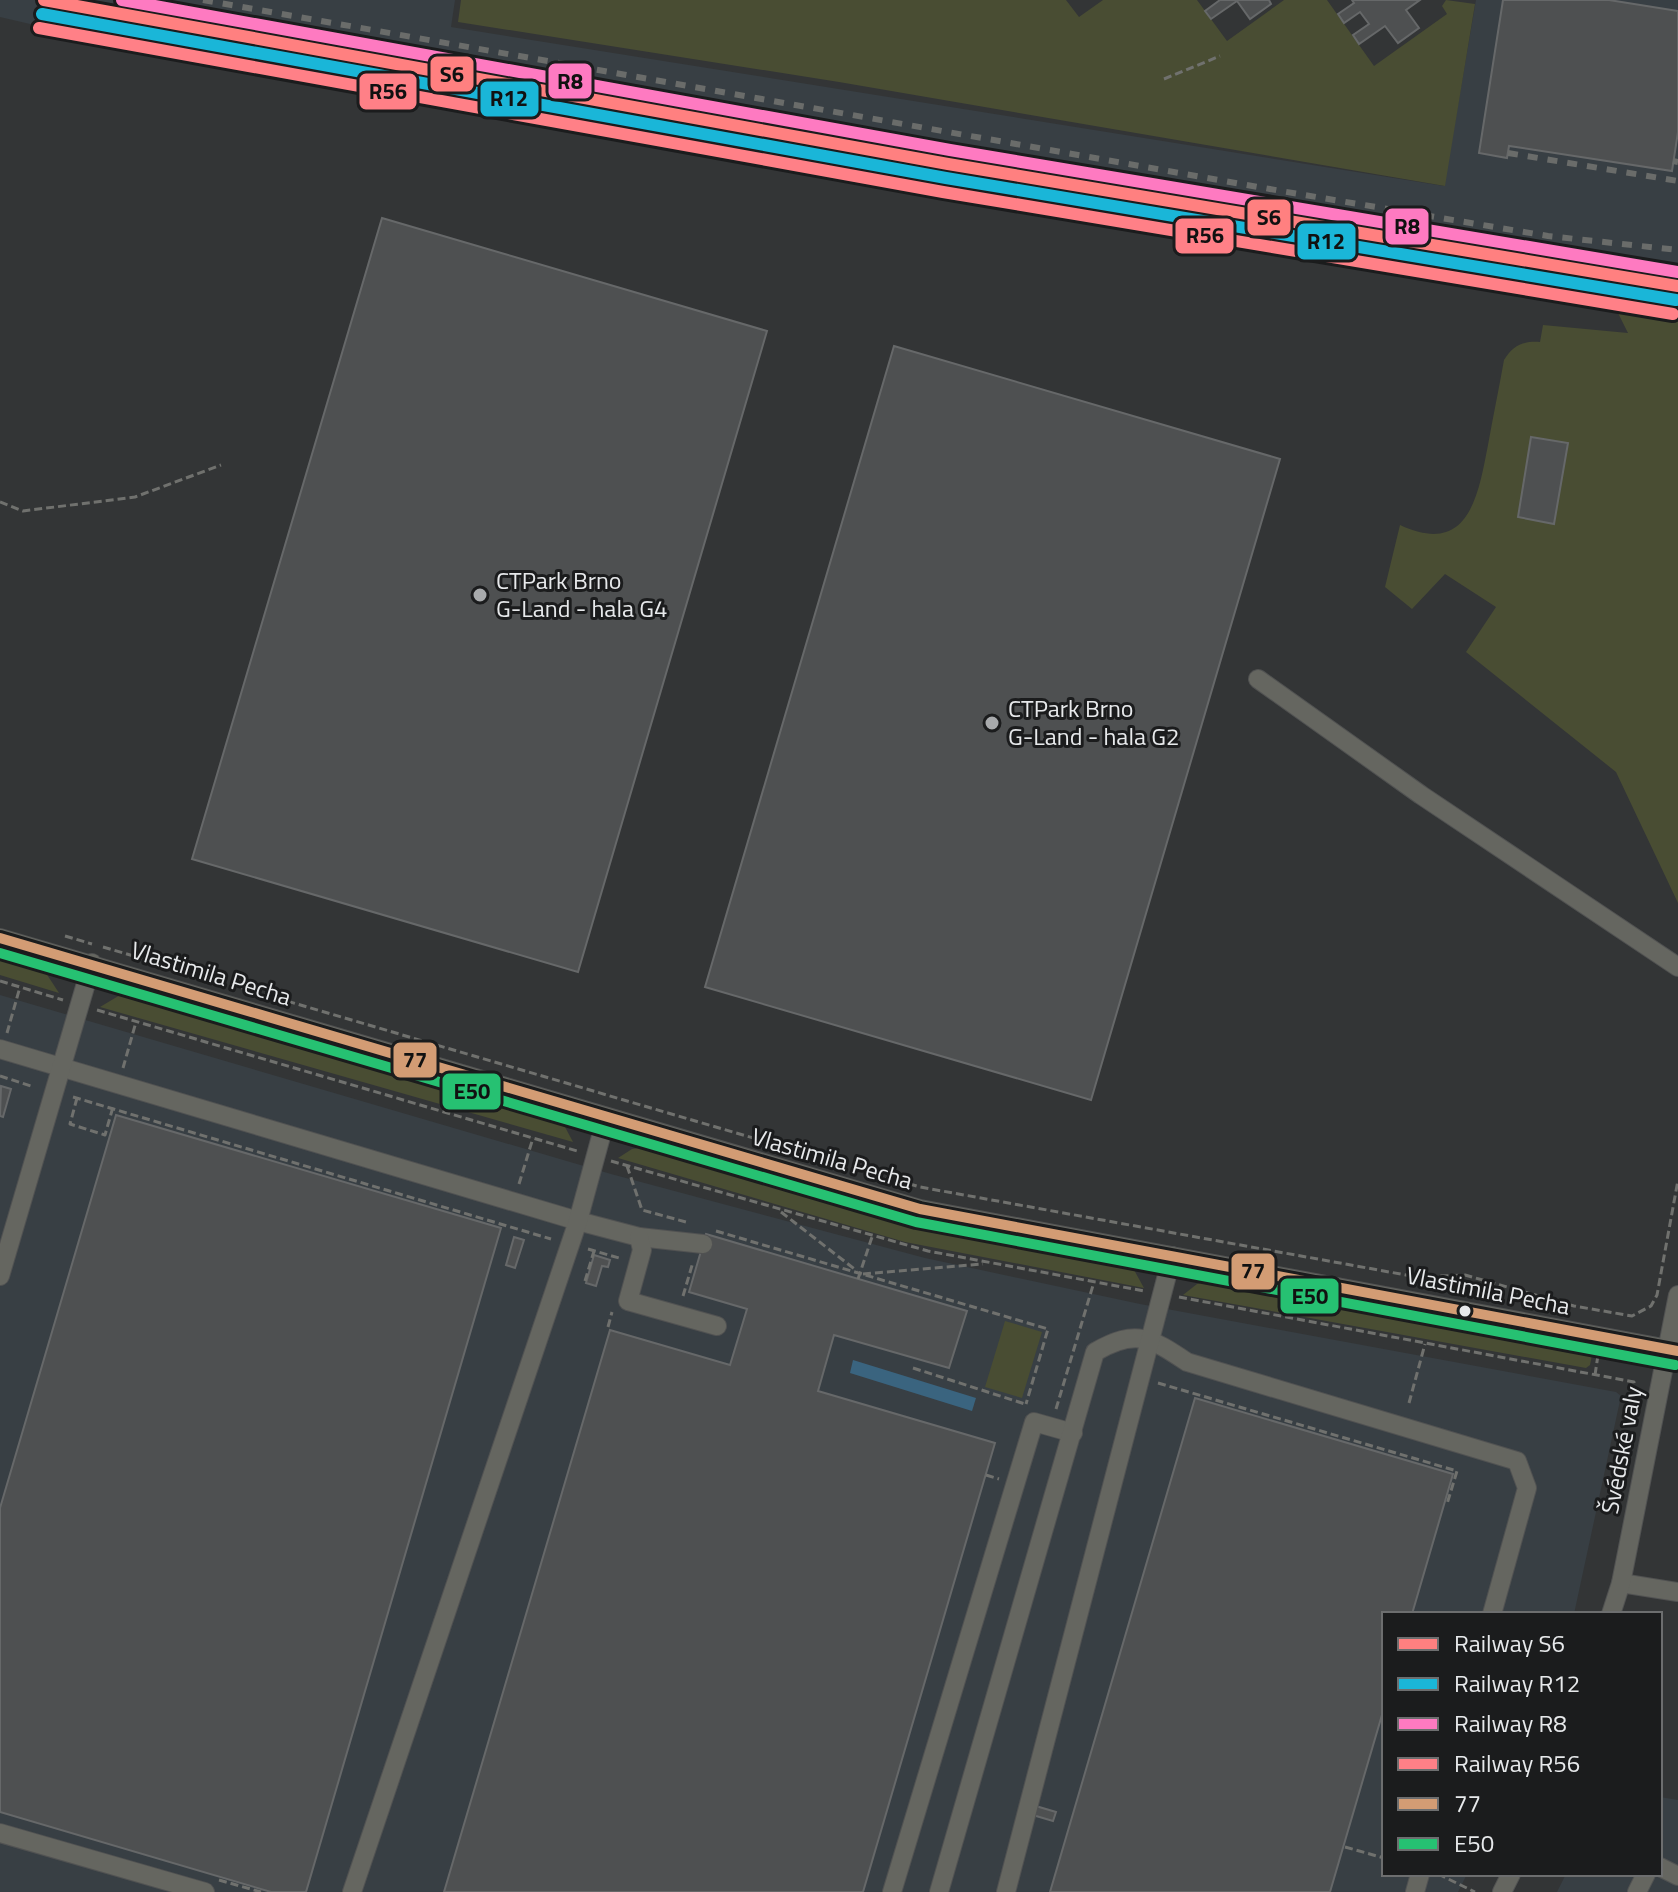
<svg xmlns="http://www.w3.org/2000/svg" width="1678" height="1892" viewBox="0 0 1678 1892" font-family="'Titillium Web',sans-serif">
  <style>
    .built { fill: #383f44 }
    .green { fill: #494d33 }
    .water { fill: #3a647f }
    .building { fill: #4e5051; stroke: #666869; stroke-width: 2 }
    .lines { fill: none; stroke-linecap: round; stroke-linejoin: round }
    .minor-casing { stroke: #515252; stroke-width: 20 }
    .path { stroke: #70716e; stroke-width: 3; stroke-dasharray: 8 4; stroke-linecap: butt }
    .minor { stroke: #656660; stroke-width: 18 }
    .rail { stroke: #6a6c6a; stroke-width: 6; stroke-dasharray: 10 10; stroke-linecap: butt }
    .bus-1-casing { stroke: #1b1c1d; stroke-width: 16 }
    .bus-2-casing { stroke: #1b1c1d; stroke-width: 16 }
    .bus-1 { stroke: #d39c74; stroke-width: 10 }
    .bus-2 { stroke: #26c172; stroke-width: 10 }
    .rail-1-casing { stroke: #1b1c1d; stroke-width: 18 }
    .rail-2-casing { stroke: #1b1c1d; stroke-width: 18 }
    .rail-3-casing { stroke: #1b1c1d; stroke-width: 18 }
    .rail-4-casing { stroke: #1b1c1d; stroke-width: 18 }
    .rail-1 { stroke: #ff8080; stroke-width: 12 }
    .rail-2 { stroke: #1ab6d8; stroke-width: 12 }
    .rail-3 { stroke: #fe7ac1; stroke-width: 12 }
    .rail-4 { stroke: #ff8087; stroke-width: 12 }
    .poi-dot { fill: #a8aaac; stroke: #1b1c1d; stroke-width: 3 }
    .bus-dot { fill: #e7e9eb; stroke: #1b1c1d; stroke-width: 3 }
    .labels { text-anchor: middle; stroke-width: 6; stroke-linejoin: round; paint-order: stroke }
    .poi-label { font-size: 24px; fill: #e7e9eb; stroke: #1b1c1d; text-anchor: start }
    .street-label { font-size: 24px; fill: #e7e9eb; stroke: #1b1c1d }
    .line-badge { stroke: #1b1c1d; stroke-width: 3 }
    .pale-badge-label { font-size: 22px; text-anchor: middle; font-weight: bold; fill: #111 }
  </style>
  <rect width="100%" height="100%" fill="#333536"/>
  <g class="built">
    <path d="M 0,0 L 455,0 L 451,27 L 1444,186 L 1476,0 L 1678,0 L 1678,310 L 1613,303 L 202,64 L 0,17 Z"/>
    <path d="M 0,995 L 611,1174 L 925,1258 L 1140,1304 L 1616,1392 L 1621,1396 L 1574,1614 L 1384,1614 L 1384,1874 L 1467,1874 L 1458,1892 L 0,1892 Z"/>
    <path d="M 1660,1797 L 1678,1800 L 1678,1892 L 1557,1892 L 1566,1874 L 1660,1874 Z"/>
  </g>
  <g class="green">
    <path d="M 461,0 L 1066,0 L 1079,17 L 1103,0 L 1197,0 L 1227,41 L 1284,0 L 1327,0 L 1374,66 L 1447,14 L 1442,6 L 1446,0 L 1475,4 L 1445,186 L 839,82 L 458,22 Z"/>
    <path d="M 1613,303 L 1678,310 L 1678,903 L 1616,772 L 1466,652 L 1496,607 L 1445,574 L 1412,609 L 1385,587 L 1400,525 C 1469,557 1478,496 1488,445 C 1493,417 1499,388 1504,360 C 1513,345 1523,341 1540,342 L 1543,325 L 1628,333 Z"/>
    <path d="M 0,953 L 44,970 L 59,993 L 0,975 Z"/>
    <path d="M 120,995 L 139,995 L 544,1114 L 564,1125 L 573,1142 L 100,1007 Z"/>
    <path d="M 651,1146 L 908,1221 L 1118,1261 L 1133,1268 L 1144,1288 L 905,1242 L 618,1158 L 632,1149 Z"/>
    <path d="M 1215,1279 L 1483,1328 L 1592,1355 L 1590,1365 L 1586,1368 L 1183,1295 L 1197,1284 Z"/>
    <path d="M 1005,1321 L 1042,1332 L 1022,1398 L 985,1387 Z"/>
  </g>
  <path class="water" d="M 853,1360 L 976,1398 L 972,1411 L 850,1373 Z"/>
  <g class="building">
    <path d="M 1220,0 L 1269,0 L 1271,4 L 1250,19 L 1237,1 L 1211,19 L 1205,11 Z"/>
    <path d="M 1352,0 L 1420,0 L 1406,10 L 1419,28 L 1398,43 L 1385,26 L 1359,44 L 1353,35 L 1369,24 L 1360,12 L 1344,23 L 1338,14 L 1354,3 Z"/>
    <path d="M 1503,0 L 1609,0 L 1678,11 L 1678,132 L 1672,171 L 1509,146 L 1507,158 L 1479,153 Z"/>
    <path d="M 382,218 L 767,331 L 578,972 L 192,859 Z"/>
    <path d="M 894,346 L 1280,459 L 1091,1100 L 705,987 Z"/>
    <path d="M 1531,437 L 1568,443 L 1554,524 L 1518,517 Z"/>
    <path d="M 1,1086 L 11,1089 L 3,1117 L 0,1116 Z"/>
    <path d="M 116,1115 L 501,1228 L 306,1892 L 271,1892 L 0,1812 L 0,1508 Z"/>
    <path d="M 706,1234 L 967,1311 L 949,1368 L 834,1335 L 818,1391 L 995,1443 L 863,1892 L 444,1892 L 610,1330 L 730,1365 L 747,1309 L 689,1292 Z"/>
    <path d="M 514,1237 L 524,1240 L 515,1268 L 506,1265 Z"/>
    <path d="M 594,1255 L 610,1260 L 608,1267 L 602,1266 L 596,1286 L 586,1283 Z"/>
    <path d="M 1195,1398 L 1453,1474 L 1412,1614 L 1384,1614 L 1384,1708 L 1330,1892 L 1050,1892 Z"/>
    <path d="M 1029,1804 L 1056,1812 L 1053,1821 L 1026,1813 Z"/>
  </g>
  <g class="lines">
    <defs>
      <g id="minor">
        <path d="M 1258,679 L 1421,795 L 1678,967"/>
        <path d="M 0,938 L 920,1209 L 1678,1351"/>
        <path d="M 0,1049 L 578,1221 L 639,1237 L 703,1244"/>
        <path d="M 639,1237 L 642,1250 L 628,1301 L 717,1326"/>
        <path d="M 0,1276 L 92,963"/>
        <path d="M 1621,1583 L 1678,1592"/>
        <path d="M 1611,1614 L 1621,1583 L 1678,1295"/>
        <path d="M 0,1833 L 205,1892"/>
        <path d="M 1660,1867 L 1678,1876"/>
        <path d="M 352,1892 L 578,1221 L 606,1118"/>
        <path d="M 892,1892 L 1034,1422 L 1073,1433"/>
        <path d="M 939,1892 L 1095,1352 C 1136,1328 1151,1338 1187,1362 L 1517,1461 L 1527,1488 L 1492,1614"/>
        <path d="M 1006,1892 L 1172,1256"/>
        <path d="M 1415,1892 L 1420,1874"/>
        <path d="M 1502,1892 L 1511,1874"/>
        <path d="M 1637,1892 L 1646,1874"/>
      </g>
    </defs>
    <use href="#minor" class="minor-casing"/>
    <g class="path">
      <path d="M 1164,79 L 1220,56"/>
      <path d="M 0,502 L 23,511 L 135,497 L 221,465"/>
      <path d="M 65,936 L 92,944"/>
      <path d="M 103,947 L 920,1187 L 1417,1277 L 1465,1275 L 1574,1306 L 1632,1316 L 1651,1306 L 1657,1295 L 1678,1180"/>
      <path d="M 0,981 L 63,1000"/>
      <path d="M 97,1010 L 577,1151"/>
      <path d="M 7,1033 L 20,987"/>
      <path d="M 123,1068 L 136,1022"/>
      <path d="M 0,1076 L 34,1087"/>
      <path d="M 73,1097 L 551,1239"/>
      <path d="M 77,1098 L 70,1124 L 105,1135 L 113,1107"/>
      <path d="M 611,1161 L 928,1251 L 1144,1291"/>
      <path d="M 627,1166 L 642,1210 L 686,1222"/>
      <path d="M 519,1184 L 533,1138"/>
      <path d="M 781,1212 L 857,1271"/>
      <path d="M 716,1231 L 1048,1329 L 1026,1404"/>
      <path d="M 588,1249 L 619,1258"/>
      <path d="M 863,1274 L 983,1264"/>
      <path d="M 858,1279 L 872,1237"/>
      <path d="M 585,1281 L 594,1251"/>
      <path d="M 683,1296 L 693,1262"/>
      <path d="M 1179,1297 L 1634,1382 L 1635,1404 L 1639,1405"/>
      <path d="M 608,1327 L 612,1312"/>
      <path d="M 913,1368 L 1025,1404"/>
      <path d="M 1595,1375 L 1598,1355"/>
      <path d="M 1158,1383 L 1457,1471 L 1447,1504"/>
      <path d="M 1409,1403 L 1425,1344"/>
      <path d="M 1056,1409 L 1094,1282"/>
      <path d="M 986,1475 L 999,1479"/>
      <path d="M 1345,1847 L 1384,1858"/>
      <path d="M 1438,1874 L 1475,1892"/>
      <path d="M 219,1880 L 261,1892"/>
    </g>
    <use href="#minor" class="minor"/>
    <g class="rail">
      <path d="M 203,0 L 1281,191 L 1548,236 L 1678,250"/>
      <path d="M 1508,153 L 1678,181"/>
      <path d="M 1673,161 L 1678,162"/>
    </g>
    <defs>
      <path id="bus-1" d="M 0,938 L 920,1209 L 1678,1351"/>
      <path id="bus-2" d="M 0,953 L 916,1222 L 1675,1365"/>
    </defs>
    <use href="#bus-1" class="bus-1-casing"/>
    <use href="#bus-2" class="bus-2-casing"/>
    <use href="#bus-1" class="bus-1"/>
    <use href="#bus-2" class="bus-2"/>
    <defs>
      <path id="rail-1" d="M 44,0 L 948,164 L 1678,286"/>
      <path id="rail-2" d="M 42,14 L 946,178 L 1676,300"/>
      <path id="rail-3" d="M 122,0 L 950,150 L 1678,272"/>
      <path id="rail-4" d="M 39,28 L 943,192 L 1673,314"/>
    </defs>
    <use href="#rail-1" class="rail-1-casing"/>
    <use href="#rail-2" class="rail-2-casing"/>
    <use href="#rail-3" class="rail-3-casing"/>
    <use href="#rail-4" class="rail-4-casing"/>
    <use href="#rail-1" class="rail-1"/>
    <use href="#rail-2" class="rail-2"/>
    <use href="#rail-3" class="rail-3"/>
    <use href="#rail-4" class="rail-4"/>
  </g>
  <g class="poi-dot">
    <circle cx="480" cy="595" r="8"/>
    <circle cx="992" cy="723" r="8"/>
  </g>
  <circle class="bus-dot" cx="1465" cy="1311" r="7"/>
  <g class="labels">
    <g class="poi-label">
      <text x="496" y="589">CTPark Brno<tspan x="496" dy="28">G-Land - hala G4</tspan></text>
      <text x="1008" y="717">CTPark Brno<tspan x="1008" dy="28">G-Land - hala G2</tspan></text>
    </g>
    <g class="street-label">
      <text transform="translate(211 974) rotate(17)" y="8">Vlastimila Pecha</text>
      <text transform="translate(832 1159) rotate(16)" y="8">Vlastimila Pecha</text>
      <text transform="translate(1488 1291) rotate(11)" y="8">Vlastimila Pecha</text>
      <text transform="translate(1622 1450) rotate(-79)" y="8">Švédské valy</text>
    </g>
  </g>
  <g class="line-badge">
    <rect x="429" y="55" width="46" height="38" rx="8" fill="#ff8080"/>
    <rect x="547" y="62" width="46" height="38" rx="8" fill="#fe7ac1"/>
    <rect x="358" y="72" width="60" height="39" rx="8" fill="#ff8087"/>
    <rect x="479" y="80" width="61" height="38" rx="8" fill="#1ab6d8"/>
    <rect x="1246" y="198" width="46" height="39" rx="8" fill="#ff8080"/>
    <rect x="1384" y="207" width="46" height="39" rx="8" fill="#fe7ac1"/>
    <rect x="1174" y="217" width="61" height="38" rx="8" fill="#ff8087"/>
    <rect x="1296" y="222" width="61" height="39" rx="8" fill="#1ab6d8"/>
    <rect x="392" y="1041" width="46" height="38" rx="8" fill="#d39c74"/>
    <rect x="441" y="1072" width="61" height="39" rx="8" fill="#26c172"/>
    <rect x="1230" y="1252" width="46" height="39" rx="8" fill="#d39c74"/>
    <rect x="1279" y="1277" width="61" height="38" rx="8" fill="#26c172"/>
  </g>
  <g class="pale-badge-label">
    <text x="452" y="82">S6</text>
    <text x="570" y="89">R8</text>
    <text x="388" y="99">R56</text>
    <text x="509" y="106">R12</text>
    <text x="1269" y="225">S6</text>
    <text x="1407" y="234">R8</text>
    <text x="1205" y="243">R56</text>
    <text x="1326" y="249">R12</text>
    <text x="415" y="1068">77</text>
    <text x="472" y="1099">E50</text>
    <text x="1253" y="1279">77</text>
    <text x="1310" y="1304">E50</text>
  </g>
  <rect x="1382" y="1612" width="280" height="264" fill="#1b1c1d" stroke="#6d6e6f" stroke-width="2"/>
  <rect x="1398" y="1638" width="40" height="12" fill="#ff8080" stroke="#6d6e6f" stroke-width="2"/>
  <text x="1454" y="1652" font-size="24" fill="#e7e9eb">Railway S6</text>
  <rect x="1398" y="1678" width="40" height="12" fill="#1ab6d8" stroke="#6d6e6f" stroke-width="2"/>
  <text x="1454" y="1692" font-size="24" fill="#e7e9eb">Railway R12</text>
  <rect x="1398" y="1718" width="40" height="12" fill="#fe7ac1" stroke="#6d6e6f" stroke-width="2"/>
  <text x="1454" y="1732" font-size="24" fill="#e7e9eb">Railway R8</text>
  <rect x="1398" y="1758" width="40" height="12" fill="#ff8087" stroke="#6d6e6f" stroke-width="2"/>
  <text x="1454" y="1772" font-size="24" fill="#e7e9eb">Railway R56</text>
  <rect x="1398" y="1798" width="40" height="12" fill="#d39c74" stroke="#6d6e6f" stroke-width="2"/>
  <text x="1454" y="1812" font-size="24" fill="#e7e9eb">77</text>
  <rect x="1398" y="1838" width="40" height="12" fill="#26c172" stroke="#6d6e6f" stroke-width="2"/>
  <text x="1454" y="1852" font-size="24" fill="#e7e9eb">E50</text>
</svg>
